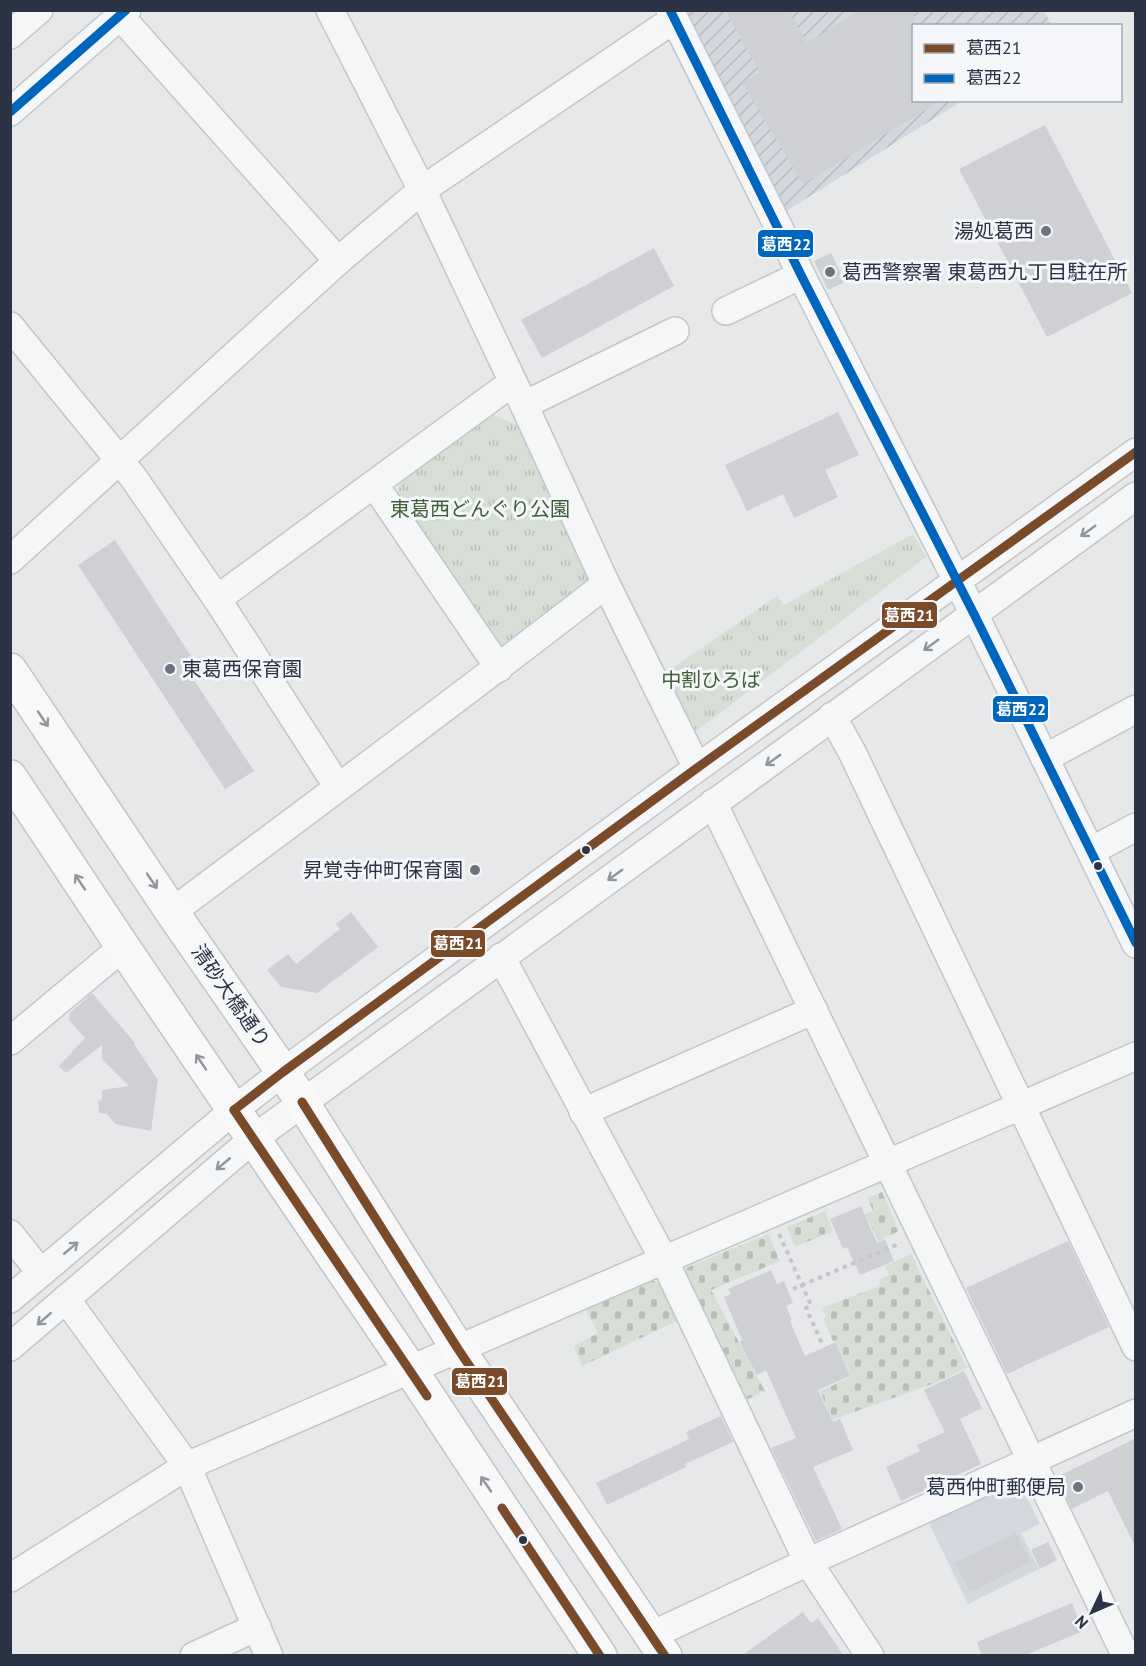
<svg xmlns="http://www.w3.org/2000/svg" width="1146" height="1666" viewBox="0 0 1146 1666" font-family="'PT Sans','Noto Sans JP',sans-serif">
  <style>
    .built { fill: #d4d7dd }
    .industrial { fill: url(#industrial-furrows) }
    .grass { fill: url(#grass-tufts) }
    .cemetery { fill: url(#cemetery-stones) }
    .building { fill: #ced0d3 }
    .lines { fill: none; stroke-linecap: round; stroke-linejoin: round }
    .minor-casing { stroke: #c4c6c8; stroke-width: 30 }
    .major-casing { stroke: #c2c5c8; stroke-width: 36 }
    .path { stroke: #c5c6ca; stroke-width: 4; stroke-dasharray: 4.5 4.5; stroke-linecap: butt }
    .minor { stroke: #f5f6f7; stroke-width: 27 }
    .major { stroke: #f8f8f8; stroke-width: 33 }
    .bus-1-casing { stroke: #f4f6f9; stroke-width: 14 }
    .bus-2-casing { stroke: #f4f6f9; stroke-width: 14 }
    .bus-1 { stroke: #7a4b2a; stroke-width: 9 }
    .bus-2 { stroke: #0065bd; stroke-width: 9 }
    .oneway { stroke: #90959e }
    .oneway2 { stroke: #92969e }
    .poi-dot { fill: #6c737f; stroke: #f4f6f9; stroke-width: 2 }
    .bus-dot { fill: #2b3445; stroke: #f4f6f9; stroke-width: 2 }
    .labels { text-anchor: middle; stroke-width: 6; stroke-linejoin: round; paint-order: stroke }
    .poi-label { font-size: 20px; fill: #2b3445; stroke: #f4f6f9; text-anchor: end }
    .park-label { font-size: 20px; fill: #3f6138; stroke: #f4f6f9 }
    .street-label { font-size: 20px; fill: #2b3445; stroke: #f4f6f9 }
    .line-badge { stroke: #f4f6f9; stroke-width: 2 }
    .badge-label { font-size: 16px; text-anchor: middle; font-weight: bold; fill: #fff }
  </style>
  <defs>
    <pattern id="industrial-furrows" width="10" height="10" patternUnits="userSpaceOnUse" patternTransform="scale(1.5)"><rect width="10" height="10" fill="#d4d7dd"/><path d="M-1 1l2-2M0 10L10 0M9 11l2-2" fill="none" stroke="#b6b9bf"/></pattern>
    <pattern id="grass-tufts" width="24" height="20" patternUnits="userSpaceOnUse" patternTransform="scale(1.5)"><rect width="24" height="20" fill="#d6ded6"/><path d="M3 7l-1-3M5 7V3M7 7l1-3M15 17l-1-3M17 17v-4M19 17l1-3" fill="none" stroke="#b8bfb9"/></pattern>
    <pattern id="cemetery-stones" width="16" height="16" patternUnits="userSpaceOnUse" patternTransform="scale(1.5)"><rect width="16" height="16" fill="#d6ded6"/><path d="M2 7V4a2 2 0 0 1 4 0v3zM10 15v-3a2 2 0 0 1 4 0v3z" fill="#b8bfb9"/></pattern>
  </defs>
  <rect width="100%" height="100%" fill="#e6e8ea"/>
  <path class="built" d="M 1015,1483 L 1020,1484 L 1040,1524 L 1021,1533 L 1039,1569 L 968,1604 L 929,1523 Z"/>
  <path class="industrial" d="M 1043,10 L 1052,25 L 914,26 L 914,100 L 962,101 L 786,211 L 684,11 Z"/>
  <g class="grass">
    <path d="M 490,414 L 518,425 L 593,585 L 501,652 L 394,506 L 401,481 Z"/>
    <path d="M 913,534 L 926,557 L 696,731 L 664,674 L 777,596 L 784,605 Z"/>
  </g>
  <g class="cemetery">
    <path d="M 882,1192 L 899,1231 L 878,1241 L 865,1214 L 873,1211 L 868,1198 Z"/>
    <path d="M 825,1211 L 833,1231 L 795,1247 L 787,1227 Z"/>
    <path d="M 768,1234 L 780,1261 L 711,1290 L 765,1391 L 744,1401 L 684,1274 L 686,1268 Z"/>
    <path d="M 911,1254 L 967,1368 L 938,1382 L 832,1420 L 820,1391 L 851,1377 L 836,1340 L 833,1341 L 823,1318 L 826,1317 L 822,1308 L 879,1286 L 881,1279 L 889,1275 L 885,1266 Z"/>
    <path d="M 652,1280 L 664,1287 L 679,1320 L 582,1366 L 574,1346 L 598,1333 L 585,1309 Z"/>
  </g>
  <g class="building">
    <path d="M 725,10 L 789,10 L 807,43 L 859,10 L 914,10 L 914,100 L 942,100 L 803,184 L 742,83 L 760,72 Z"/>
    <path d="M 1045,125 L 1132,293 L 1047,337 L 959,169 Z"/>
    <path d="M 654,248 L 674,286 L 542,358 L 521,320 Z"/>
    <path d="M 831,253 L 845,282 L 828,290 L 814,261 Z"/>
    <path d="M 838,412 L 859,455 L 825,470 L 838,497 L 794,518 L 783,494 L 747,511 L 725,465 Z"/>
    <path d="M 115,540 L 193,659 L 184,665 L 254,771 L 225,789 L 78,565 Z"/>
    <path d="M 351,912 L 378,947 L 317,993 L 281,987 L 267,970 L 288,954 L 296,964 L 340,929 L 336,924 Z"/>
    <path d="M 92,993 L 135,1043 L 134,1044 L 158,1080 L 151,1131 L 115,1124 L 107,1114 L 99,1113 L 98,1102 L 102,1099 L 102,1090 L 129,1086 L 102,1059 L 102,1045 L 66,1073 L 59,1066 L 85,1038 L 69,1020 L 70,1013 Z"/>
    <path d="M 861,1206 L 877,1243 L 885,1239 L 894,1261 L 860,1275 L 847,1247 L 843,1249 L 830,1219 Z"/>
    <path d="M 1068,1241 L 1109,1327 L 1007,1374 L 966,1288 Z"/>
    <path d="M 771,1270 L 777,1284 L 784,1281 L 793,1303 L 786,1306 L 792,1320 L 790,1321 L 805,1356 L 836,1342 L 850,1376 L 818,1390 L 833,1422 L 840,1419 L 853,1450 L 813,1467 L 842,1529 L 816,1541 L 771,1448 L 796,1438 L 766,1370 L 757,1375 L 743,1349 L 740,1341 L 742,1340 L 724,1297 L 731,1294 L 728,1289 Z"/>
    <path d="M 964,1371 L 982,1408 L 960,1419 L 981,1464 L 901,1501 L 886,1467 L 920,1451 L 917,1445 L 945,1432 L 924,1390 Z"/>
    <path d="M 721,1416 L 733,1442 L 685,1464 L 686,1467 L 607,1505 L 596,1483 L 689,1439 L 686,1432 Z"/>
    <path d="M 1136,1438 L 1136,1548 L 1108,1491 L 1072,1509 L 1057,1477 Z"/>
    <path d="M 1016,1533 L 1031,1562 L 970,1592 L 955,1563 Z"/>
    <path d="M 1048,1542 L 1057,1560 L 1040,1569 L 1031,1550 Z"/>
    <path d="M 1072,1603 L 1083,1631 L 1023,1656 L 982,1656 L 977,1642 Z"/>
    <path d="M 803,1612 L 811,1623 L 818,1618 L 844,1656 L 741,1656 Z"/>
  </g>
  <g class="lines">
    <defs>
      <g id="minor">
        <path d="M 330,10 L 422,190 L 524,405 L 606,584 L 697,768"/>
        <path d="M 670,10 L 780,230 L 801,275 L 974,614 L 1136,944"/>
        <path d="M 120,16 L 338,261"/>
        <path d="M 10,35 L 39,10"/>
        <path d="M 10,112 L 127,10"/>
        <path d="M 726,311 L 801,275"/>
        <path d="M 10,326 L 133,477 L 217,599 L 338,787"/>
        <path d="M 524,405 L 675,331"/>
        <path d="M 374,484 L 499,668"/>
        <path d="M 10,560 L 338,261 L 422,190 L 661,28 L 675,22"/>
        <path d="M 217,599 L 513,382"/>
        <path d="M 832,716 L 852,752 L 1136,1347"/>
        <path d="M 1045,758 L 1136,709"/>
        <path d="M 713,803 L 1126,1656"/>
        <path d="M 1091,851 L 1136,827"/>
        <path d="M 172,912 C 317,803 463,696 606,584"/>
        <path d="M 501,957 L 664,1260 L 808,1562 L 870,1656"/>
        <path d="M 10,1041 L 123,947"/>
        <path d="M 583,1112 L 814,1010"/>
        <path d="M 10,1234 L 41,1273"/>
        <path d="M 10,1299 L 234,1110 L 283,1072 L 697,768 L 1136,452"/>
        <path d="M 66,1299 L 187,1466 L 269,1656"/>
        <path d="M 10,1347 L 253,1139 L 1136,496"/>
        <path d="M 10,1578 L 187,1466 L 1136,1056"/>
        <path d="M 652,1635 L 808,1562 L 1136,1413"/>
        <path d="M 194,1656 L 257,1627"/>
      </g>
      <g id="major">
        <path d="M 10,670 L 172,912 L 283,1072 L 458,1349 L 665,1656"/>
        <path d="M 10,777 L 123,947 L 410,1369 L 600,1656"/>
      </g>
    </defs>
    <use href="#minor" class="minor-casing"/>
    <use href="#major" class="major-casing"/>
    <g class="path">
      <path d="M 779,1234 L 811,1305 L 806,1308 L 823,1346"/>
      <path d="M 793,1289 L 901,1243"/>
    </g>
    <use href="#minor" class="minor"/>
    <use href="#major" class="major"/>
    <defs>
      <g id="bus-1">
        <path d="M 302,1102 L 458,1349 L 665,1656"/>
        <path d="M 234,1110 L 283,1072 L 697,768 L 1136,452"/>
        <path d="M 234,1110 L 427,1396"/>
        <path d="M 502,1508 L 600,1656"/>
      </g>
      <g id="bus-2">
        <path d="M 670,10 L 801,275 L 974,614 L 1136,943"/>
        <path d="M 10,112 L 126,10"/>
      </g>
    </defs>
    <use href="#bus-1" class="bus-1-casing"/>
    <use href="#bus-2" class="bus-2-casing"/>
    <use href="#bus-1" class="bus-1"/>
    <use href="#bus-2" class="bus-2"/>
  </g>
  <defs><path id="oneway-shaft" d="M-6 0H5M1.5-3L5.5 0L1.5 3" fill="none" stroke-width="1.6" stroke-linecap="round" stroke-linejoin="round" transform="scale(1.5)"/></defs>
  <g class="oneway">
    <use href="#oneway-shaft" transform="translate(1088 531) rotate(144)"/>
    <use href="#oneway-shaft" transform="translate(931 645) rotate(144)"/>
    <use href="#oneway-shaft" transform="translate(773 760) rotate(144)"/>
    <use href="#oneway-shaft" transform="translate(615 875) rotate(144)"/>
    <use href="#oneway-shaft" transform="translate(223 1164) rotate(140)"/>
    <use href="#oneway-shaft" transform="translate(71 1248) rotate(-40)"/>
    <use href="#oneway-shaft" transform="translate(44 1319) rotate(139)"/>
  </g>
  <g class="oneway2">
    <use href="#oneway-shaft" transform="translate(43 719) rotate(56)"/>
    <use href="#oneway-shaft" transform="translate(152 881) rotate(56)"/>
    <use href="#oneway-shaft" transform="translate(80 882) rotate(-124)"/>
    <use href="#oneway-shaft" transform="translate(201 1062) rotate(-124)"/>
    <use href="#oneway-shaft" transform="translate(486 1484) rotate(-124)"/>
  </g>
  <g class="poi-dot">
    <circle cx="1046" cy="231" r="6"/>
    <circle cx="830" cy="272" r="6"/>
    <circle cx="170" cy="669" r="6"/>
    <circle cx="475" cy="870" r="6"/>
    <circle cx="1078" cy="1487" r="6"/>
  </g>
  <g class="bus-dot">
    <circle cx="586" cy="850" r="5"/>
    <circle cx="1098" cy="866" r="5"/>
    <circle cx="523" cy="1540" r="5"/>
  </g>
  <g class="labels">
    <g class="poi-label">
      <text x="1034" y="238">湯処葛西</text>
      <text x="842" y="279" text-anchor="start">葛西警察署 東葛西九丁目駐在所</text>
      <text x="182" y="676" text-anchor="start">東葛西保育園</text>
      <text x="463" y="877">昇覚寺仲町保育園</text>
      <text x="1066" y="1494">葛西仲町郵便局</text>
    </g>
    <g class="park-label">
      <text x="480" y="516">東葛西どんぐり公園</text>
      <text x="711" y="687">中割ひろば</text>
    </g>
    <g class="street-label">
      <text transform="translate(231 996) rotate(55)" y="7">清砂大橋通り</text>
    </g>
  </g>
  <g class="line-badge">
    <rect x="757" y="229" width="57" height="29" rx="6" fill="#0065bd"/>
    <rect x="881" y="601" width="57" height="28" rx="6" fill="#7a4b2a"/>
    <rect x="992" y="695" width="57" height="28" rx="6" fill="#0065bd"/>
    <rect x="430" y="929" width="56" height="29" rx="6" fill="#7a4b2a"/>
    <rect x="451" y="1367" width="57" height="29" rx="6" fill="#7a4b2a"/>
  </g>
  <g class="badge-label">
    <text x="786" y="250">葛西22</text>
    <text x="909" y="621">葛西21</text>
    <text x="1021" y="715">葛西22</text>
    <text x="458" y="949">葛西21</text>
    <text x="480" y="1387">葛西21</text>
  </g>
  <rect width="1146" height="1666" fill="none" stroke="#2b3445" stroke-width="24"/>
  <rect x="912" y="24" width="210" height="78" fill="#f4f6f9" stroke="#a4a8b1" stroke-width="1.5"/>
  <rect x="924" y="44" width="30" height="9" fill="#7a4b2a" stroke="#a4a8b1" stroke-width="1.5"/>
  <text x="966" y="54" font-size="18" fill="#2b3445">葛西21</text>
  <rect x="924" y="74" width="30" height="9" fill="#0065bd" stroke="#a4a8b1" stroke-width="1.5"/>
  <text x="966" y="84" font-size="18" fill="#2b3445">葛西22</text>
  <g transform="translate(1092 1612) rotate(226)" stroke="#f4f6f9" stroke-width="4.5" paint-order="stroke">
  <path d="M0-4.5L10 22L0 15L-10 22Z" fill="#2b3445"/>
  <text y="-9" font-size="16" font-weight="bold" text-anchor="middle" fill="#2b3445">N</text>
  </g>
</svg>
